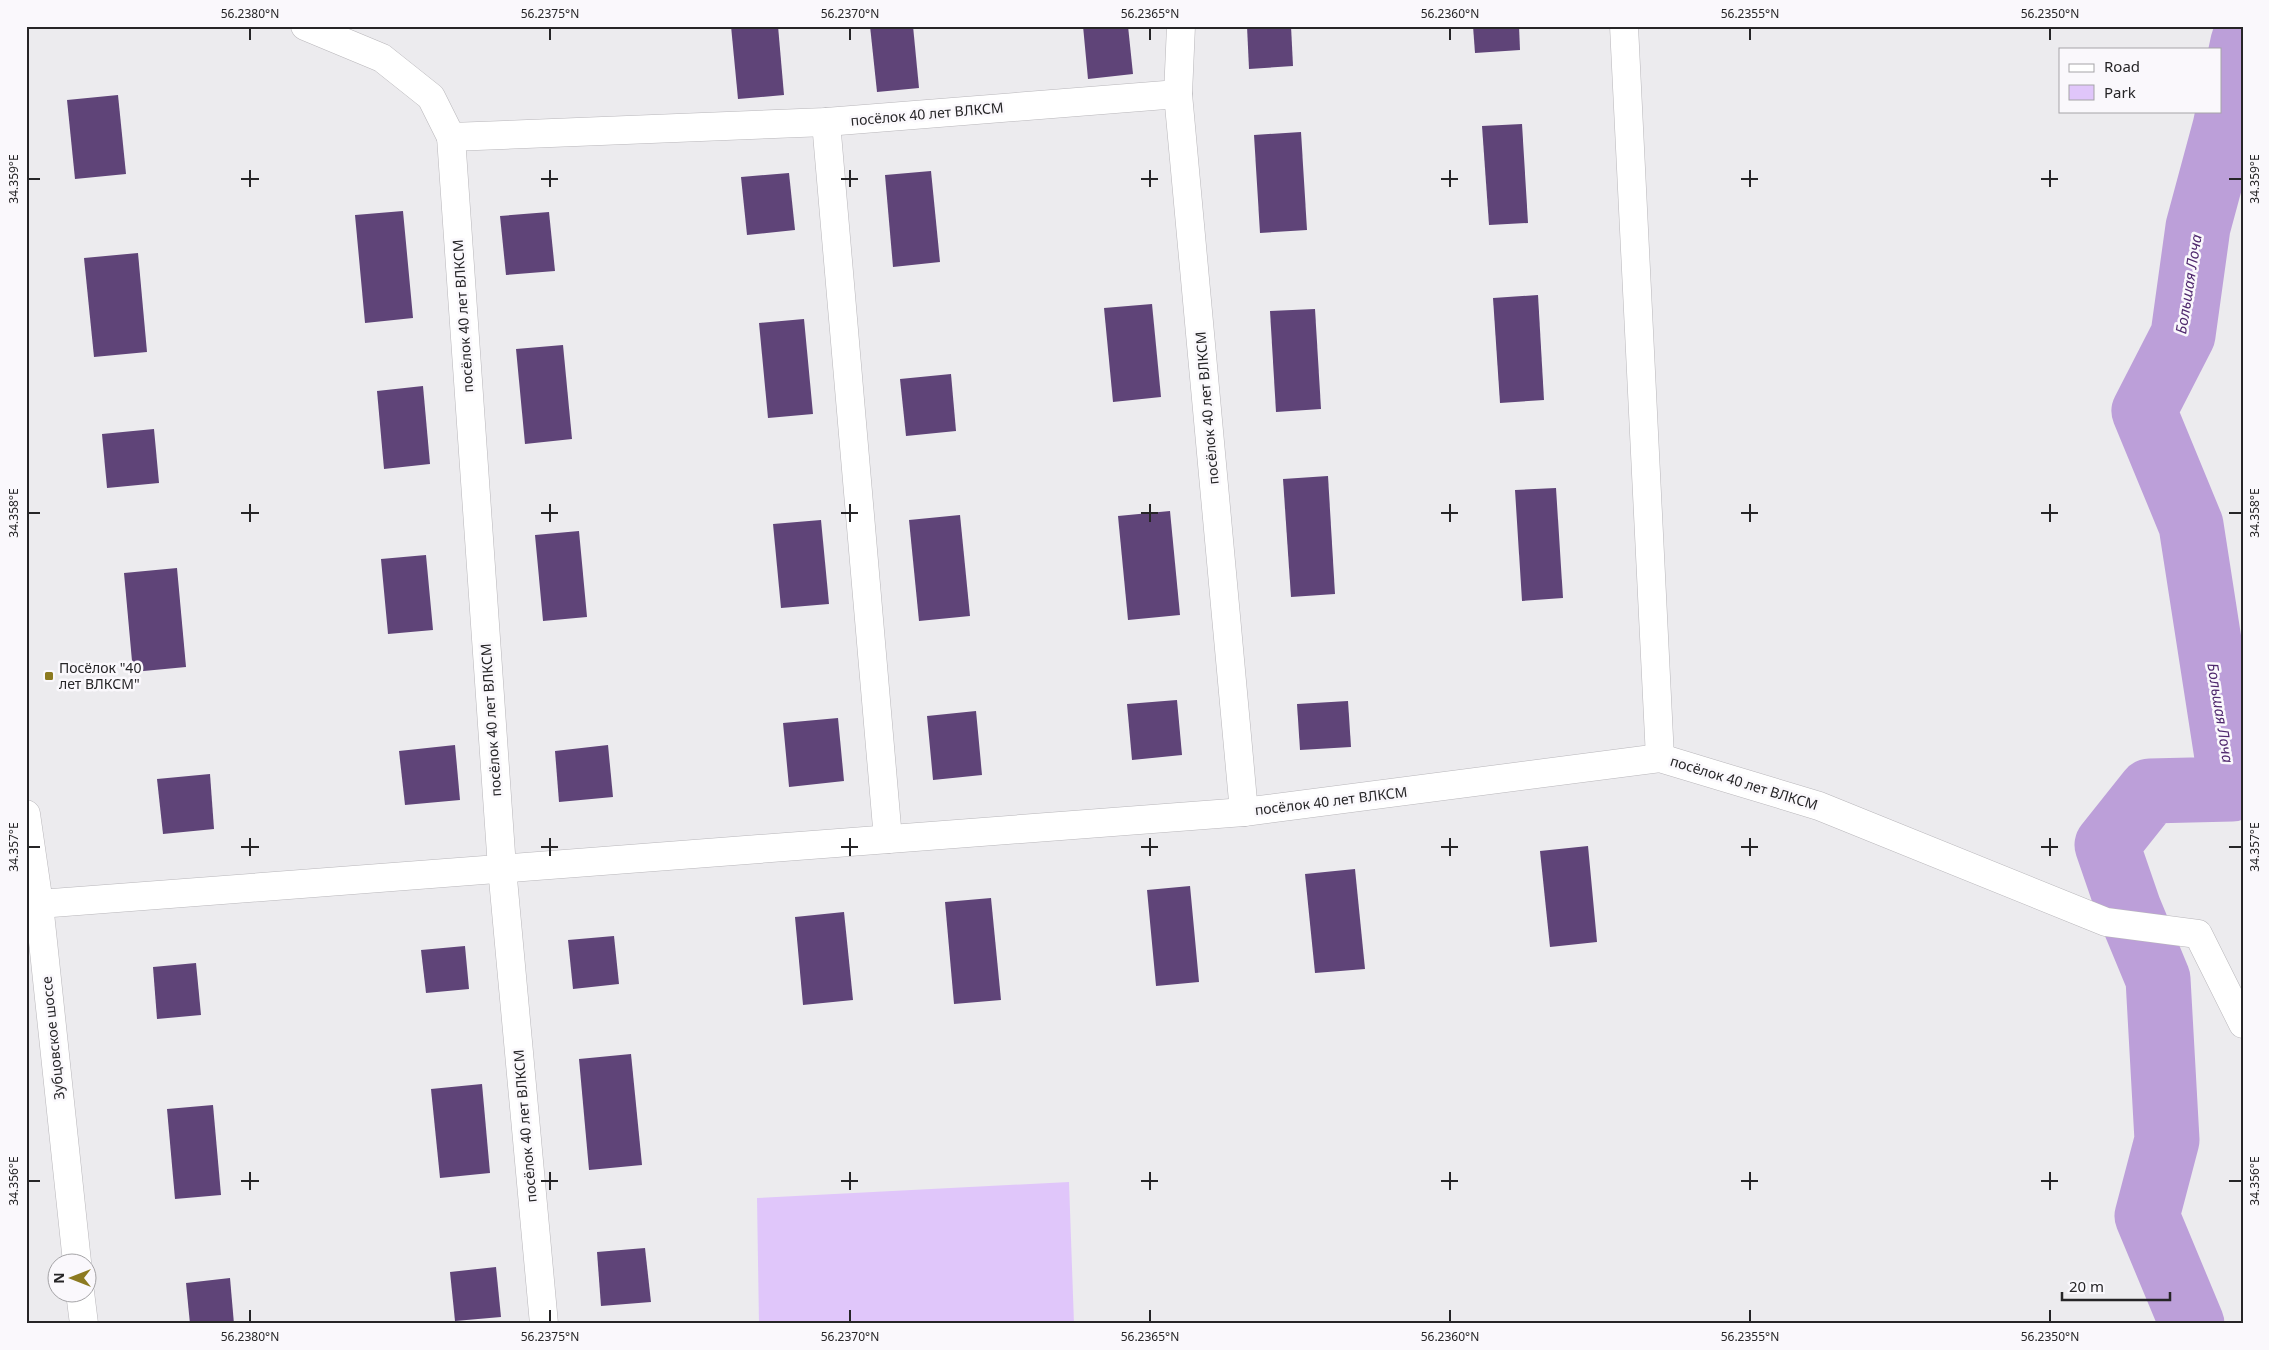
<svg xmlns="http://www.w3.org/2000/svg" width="2269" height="1350" viewBox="0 0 2269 1350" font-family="'Noto Sans',sans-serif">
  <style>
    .green { fill: #e0c6fa }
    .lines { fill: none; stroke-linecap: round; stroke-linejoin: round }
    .river { stroke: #bc9fd9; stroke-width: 65 }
    .building { fill: #5f4478 }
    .minor-casing { stroke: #b8b6ba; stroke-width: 29 }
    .minor { stroke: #fff; stroke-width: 28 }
    .ticks { fill: none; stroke: #262527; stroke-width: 2 }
    .poi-dot { fill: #8c7a20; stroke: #faf8fc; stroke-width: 2 }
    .labels { text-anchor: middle; stroke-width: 5; stroke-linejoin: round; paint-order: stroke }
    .street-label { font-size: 14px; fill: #262527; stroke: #faf8fc }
    .poi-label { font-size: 14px; fill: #262527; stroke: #faf8fc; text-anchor: start }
    .water-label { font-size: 15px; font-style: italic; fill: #4f286d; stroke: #faf8fc }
    .neatline { fill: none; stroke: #262527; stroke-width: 2 }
    .ticks-label { font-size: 12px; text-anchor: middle; fill: #262527 }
  </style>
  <rect width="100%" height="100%" fill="#ecebee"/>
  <path class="green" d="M 1069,1182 L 1074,1324 L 759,1324 L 757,1198 Z"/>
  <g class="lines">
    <path class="river" d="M 2192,1324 L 2147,1216 L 2167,1140 L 2158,979 L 2129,909 L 2107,845 L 2150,791 L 2232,789 L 2191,525 L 2144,411 L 2183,335 L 2198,227 L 2225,127 L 2243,42"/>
  </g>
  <g class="building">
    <path d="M 731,26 L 778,26 L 784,95 L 738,99 Z"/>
    <path d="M 870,26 L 913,26 L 919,88 L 877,92 Z"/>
    <path d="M 1083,26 L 1128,26 L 1133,74 L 1088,79 Z"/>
    <path d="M 1247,26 L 1291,26 L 1293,66 L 1249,69 Z"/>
    <path d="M 1473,26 L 1519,26 L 1520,50 L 1475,53 Z"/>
    <path d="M 118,95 L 126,174 L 75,179 L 67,100 Z"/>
    <path d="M 1522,124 L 1528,223 L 1489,225 L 1482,126 Z"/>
    <path d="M 1301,132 L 1307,230 L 1260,233 L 1254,135 Z"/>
    <path d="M 931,171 L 940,262 L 893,267 L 885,175 Z"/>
    <path d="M 789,173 L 795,230 L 747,235 L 741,177 Z"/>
    <path d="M 403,211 L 413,318 L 365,323 L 355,215 Z"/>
    <path d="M 549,212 L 555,271 L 506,275 L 500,216 Z"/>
    <path d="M 138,253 L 147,352 L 94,357 L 84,258 Z"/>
    <path d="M 1538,295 L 1544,400 L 1500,403 L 1493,298 Z"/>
    <path d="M 1152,304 L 1161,397 L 1113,402 L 1104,308 Z"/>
    <path d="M 1315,309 L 1321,409 L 1276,412 L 1270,311 Z"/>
    <path d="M 804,319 L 813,414 L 768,418 L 759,323 Z"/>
    <path d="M 563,345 L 572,439 L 525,444 L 516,349 Z"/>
    <path d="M 951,374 L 956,431 L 906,436 L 900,379 Z"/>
    <path d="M 423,386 L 430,464 L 384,469 L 377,391 Z"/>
    <path d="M 154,429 L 159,483 L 107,488 L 102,434 Z"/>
    <path d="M 1328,476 L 1335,594 L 1291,597 L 1283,479 Z"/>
    <path d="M 1556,488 L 1563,598 L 1522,601 L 1515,490 Z"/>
    <path d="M 1170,511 L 1180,615 L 1128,620 L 1118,516 Z"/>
    <path d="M 960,515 L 970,616 L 919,621 L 909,520 Z"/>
    <path d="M 821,520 L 829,604 L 781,608 L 773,524 Z"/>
    <path d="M 579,531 L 587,617 L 543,621 L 535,535 Z"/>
    <path d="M 426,555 L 433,630 L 388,634 L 381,559 Z"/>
    <path d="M 177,568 L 186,667 L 133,672 L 124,573 Z"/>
    <path d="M 1177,700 L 1182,755 L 1132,760 L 1127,704 Z"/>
    <path d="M 1348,701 L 1351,747 L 1300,750 L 1297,704 Z"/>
    <path d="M 976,711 L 982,775 L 933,780 L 927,716 Z"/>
    <path d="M 838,718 L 844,781 L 789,787 L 783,723 Z"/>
    <path d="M 455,745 L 460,800 L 405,805 L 399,751 Z"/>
    <path d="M 608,745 L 613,797 L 559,802 L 555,751 Z"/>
    <path d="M 210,774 L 214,829 L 163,834 L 157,779 Z"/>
    <path d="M 1588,846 L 1597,942 L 1550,947 L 1540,851 Z"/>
    <path d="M 1355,869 L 1365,969 L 1315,973 L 1305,874 Z"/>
    <path d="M 1190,886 L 1199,982 L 1156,986 L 1147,890 Z"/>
    <path d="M 991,898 L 1001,1000 L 954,1004 L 945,902 Z"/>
    <path d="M 844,912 L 853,1000 L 803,1005 L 795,917 Z"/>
    <path d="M 614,936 L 619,984 L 573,989 L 568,940 Z"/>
    <path d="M 465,946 L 469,989 L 426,993 L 421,950 Z"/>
    <path d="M 196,963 L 201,1015 L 157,1019 L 153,967 Z"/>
    <path d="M 631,1054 L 642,1165 L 589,1170 L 579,1059 Z"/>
    <path d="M 482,1084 L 490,1173 L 440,1178 L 431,1089 Z"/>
    <path d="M 213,1105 L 221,1195 L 175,1199 L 167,1109 Z"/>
    <path d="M 645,1248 L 651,1302 L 601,1306 L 597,1252 Z"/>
    <path d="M 496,1267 L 501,1317 L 455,1321 L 450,1272 Z"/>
    <path d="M 230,1278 L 234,1324 L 190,1324 L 186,1283 Z"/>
  </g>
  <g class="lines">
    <defs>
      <g id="minor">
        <path d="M 305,26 L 382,58 L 431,97 L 451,137"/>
        <path d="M 1181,26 L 1178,94 L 1244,812"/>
        <path d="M 1624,26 L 1660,758"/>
        <path d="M 826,122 L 888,839"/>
        <path d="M 26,814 L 39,904 L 77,1262"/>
        <path d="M 39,904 L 1244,812 L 1660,758 L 1819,806 L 2106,922 L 2198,934 L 2243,1024"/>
        <path d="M 80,1292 L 84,1324"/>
        <path d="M 544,1324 L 502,868 L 451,137 L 826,122 L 1178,94"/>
      </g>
    </defs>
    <use href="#minor" class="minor-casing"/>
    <use href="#minor" class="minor"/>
  </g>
  <path class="ticks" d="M 250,28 L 250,40M 550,28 L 550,40M 850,28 L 850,40M 1150,28 L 1150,40M 1450,28 L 1450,40M 1750,28 L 1750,40M 2050,28 L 2050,40M 250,170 L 250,187M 550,170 L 550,187M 850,170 L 850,187M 1150,170 L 1150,187M 1450,170 L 1450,187M 1750,170 L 1750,187M 2050,170 L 2050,187M 28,179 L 40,179M 241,179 L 259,179M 541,179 L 558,179M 841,179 L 858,179M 1141,179 L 1158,179M 1441,179 L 1458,179M 1741,179 L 1758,179M 2041,179 L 2058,179M 2229,179 L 2242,179M 250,504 L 250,522M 550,504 L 550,522M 850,504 L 850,522M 1150,504 L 1150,522M 1450,504 L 1450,522M 1750,504 L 1750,522M 2050,504 L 2050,522M 28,513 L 40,513M 241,513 L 259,513M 541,513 L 558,513M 841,513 L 858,513M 1141,513 L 1158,513M 1441,513 L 1458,513M 1741,513 L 1758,513M 2041,513 L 2058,513M 2229,513 L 2242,513M 250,838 L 250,856M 550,838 L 550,856M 850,838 L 850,856M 1150,838 L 1150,856M 1450,838 L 1450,856M 1750,838 L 1750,856M 2050,838 L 2050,856M 28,847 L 40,847M 241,847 L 259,847M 541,847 L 558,847M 841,847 L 858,847M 1141,847 L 1158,847M 1441,847 L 1458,847M 1741,847 L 1758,847M 2041,847 L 2058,847M 2229,847 L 2242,847M 250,1172 L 250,1190M 550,1172 L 550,1190M 850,1172 L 850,1190M 1150,1172 L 1150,1190M 1450,1172 L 1450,1190M 1750,1172 L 1750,1190M 2050,1172 L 2050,1190M 28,1181 L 40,1181M 241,1181 L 259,1181M 541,1181 L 558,1181M 841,1181 L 858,1181M 1141,1181 L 1158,1181M 1441,1181 L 1458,1181M 1741,1181 L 1758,1181M 2041,1181 L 2058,1181M 2229,1181 L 2242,1181M 250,1310 L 250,1322M 550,1310 L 550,1322M 850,1310 L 850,1322M 1150,1310 L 1150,1322M 1450,1310 L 1450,1322M 1750,1310 L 1750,1322M 2050,1310 L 2050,1322"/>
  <rect class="poi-dot" x="44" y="671" width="10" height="10" rx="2.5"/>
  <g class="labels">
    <g class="street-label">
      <text transform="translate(927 114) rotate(-5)" y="5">посёлок 40 лет ВЛКСМ</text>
      <text transform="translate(463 316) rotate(-94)" y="5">посёлок 40 лет ВЛКСМ</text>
      <text transform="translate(1207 408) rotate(-95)" y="5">посёлок 40 лет ВЛКСМ</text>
      <text transform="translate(491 720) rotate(-94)" y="5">посёлок 40 лет ВЛКСМ</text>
      <text transform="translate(1744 783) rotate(17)" y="5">посёлок 40 лет ВЛКСМ</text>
      <text transform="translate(1331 801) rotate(-7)" y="5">посёлок 40 лет ВЛКСМ</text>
      <text transform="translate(53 1038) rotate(-96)" y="5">Зубцовское шоссе</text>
      <text transform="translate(525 1126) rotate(-95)" y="5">посёлок 40 лет ВЛКСМ</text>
    </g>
    <g class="poi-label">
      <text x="59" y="673">Посёлок "40<tspan x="59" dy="16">лет ВЛКСМ"</tspan></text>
    </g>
    <g class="water-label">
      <text transform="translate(2189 284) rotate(-81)" y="5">Большая Лоча</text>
      <text transform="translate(2220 713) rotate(81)" y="5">Большая Лоча</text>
    </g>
  </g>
  <rect width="2269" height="1350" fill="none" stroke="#faf8fc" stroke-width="55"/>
  <rect x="2059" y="48" width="162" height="65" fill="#faf8fc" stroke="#a5a4a7"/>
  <rect x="2069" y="64" width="25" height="8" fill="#ffffff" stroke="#a5a4a7"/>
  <text x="2104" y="72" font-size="15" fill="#262527">Road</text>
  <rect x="2069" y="85" width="25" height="15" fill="#e0c6fa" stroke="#a5a4a7"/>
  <text x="2104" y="98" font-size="15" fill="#262527">Park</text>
  <g transform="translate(72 1278) rotate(270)"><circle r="24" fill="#faf8fc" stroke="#a5a4a7"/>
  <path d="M0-4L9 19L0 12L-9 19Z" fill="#8c7a20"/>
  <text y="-8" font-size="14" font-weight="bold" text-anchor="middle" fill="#262527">N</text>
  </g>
  <path d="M2062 1292v8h108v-8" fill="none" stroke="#262527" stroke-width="2.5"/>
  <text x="2069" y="1292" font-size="15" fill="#262527" stroke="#faf8fc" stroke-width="4" paint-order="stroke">20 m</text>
  <rect x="28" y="28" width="2214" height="1294" class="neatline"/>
  <g class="ticks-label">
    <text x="250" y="18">56.2380°N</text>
    <text x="550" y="18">56.2375°N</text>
    <text x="850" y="18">56.2370°N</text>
    <text x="1150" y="18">56.2365°N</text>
    <text x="1450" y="18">56.2360°N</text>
    <text x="1750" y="18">56.2355°N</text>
    <text x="2050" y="18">56.2350°N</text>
    <text transform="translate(2255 179) rotate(-90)" y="4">34.359°E</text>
    <text transform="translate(14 179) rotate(-90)" y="4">34.359°E</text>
    <text transform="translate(2255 513) rotate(-90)" y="4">34.358°E</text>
    <text transform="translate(14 513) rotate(-90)" y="4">34.358°E</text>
    <text transform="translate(2255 847) rotate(-90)" y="4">34.357°E</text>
    <text transform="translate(14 847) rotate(-90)" y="4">34.357°E</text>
    <text transform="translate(2255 1181) rotate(-90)" y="4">34.356°E</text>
    <text transform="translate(14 1181) rotate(-90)" y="4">34.356°E</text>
    <text x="250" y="1341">56.2380°N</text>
    <text x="550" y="1341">56.2375°N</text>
    <text x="850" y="1341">56.2370°N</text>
    <text x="1150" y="1341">56.2365°N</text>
    <text x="1450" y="1341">56.2360°N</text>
    <text x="1750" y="1341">56.2355°N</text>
    <text x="2050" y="1341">56.2350°N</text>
  </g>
</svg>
